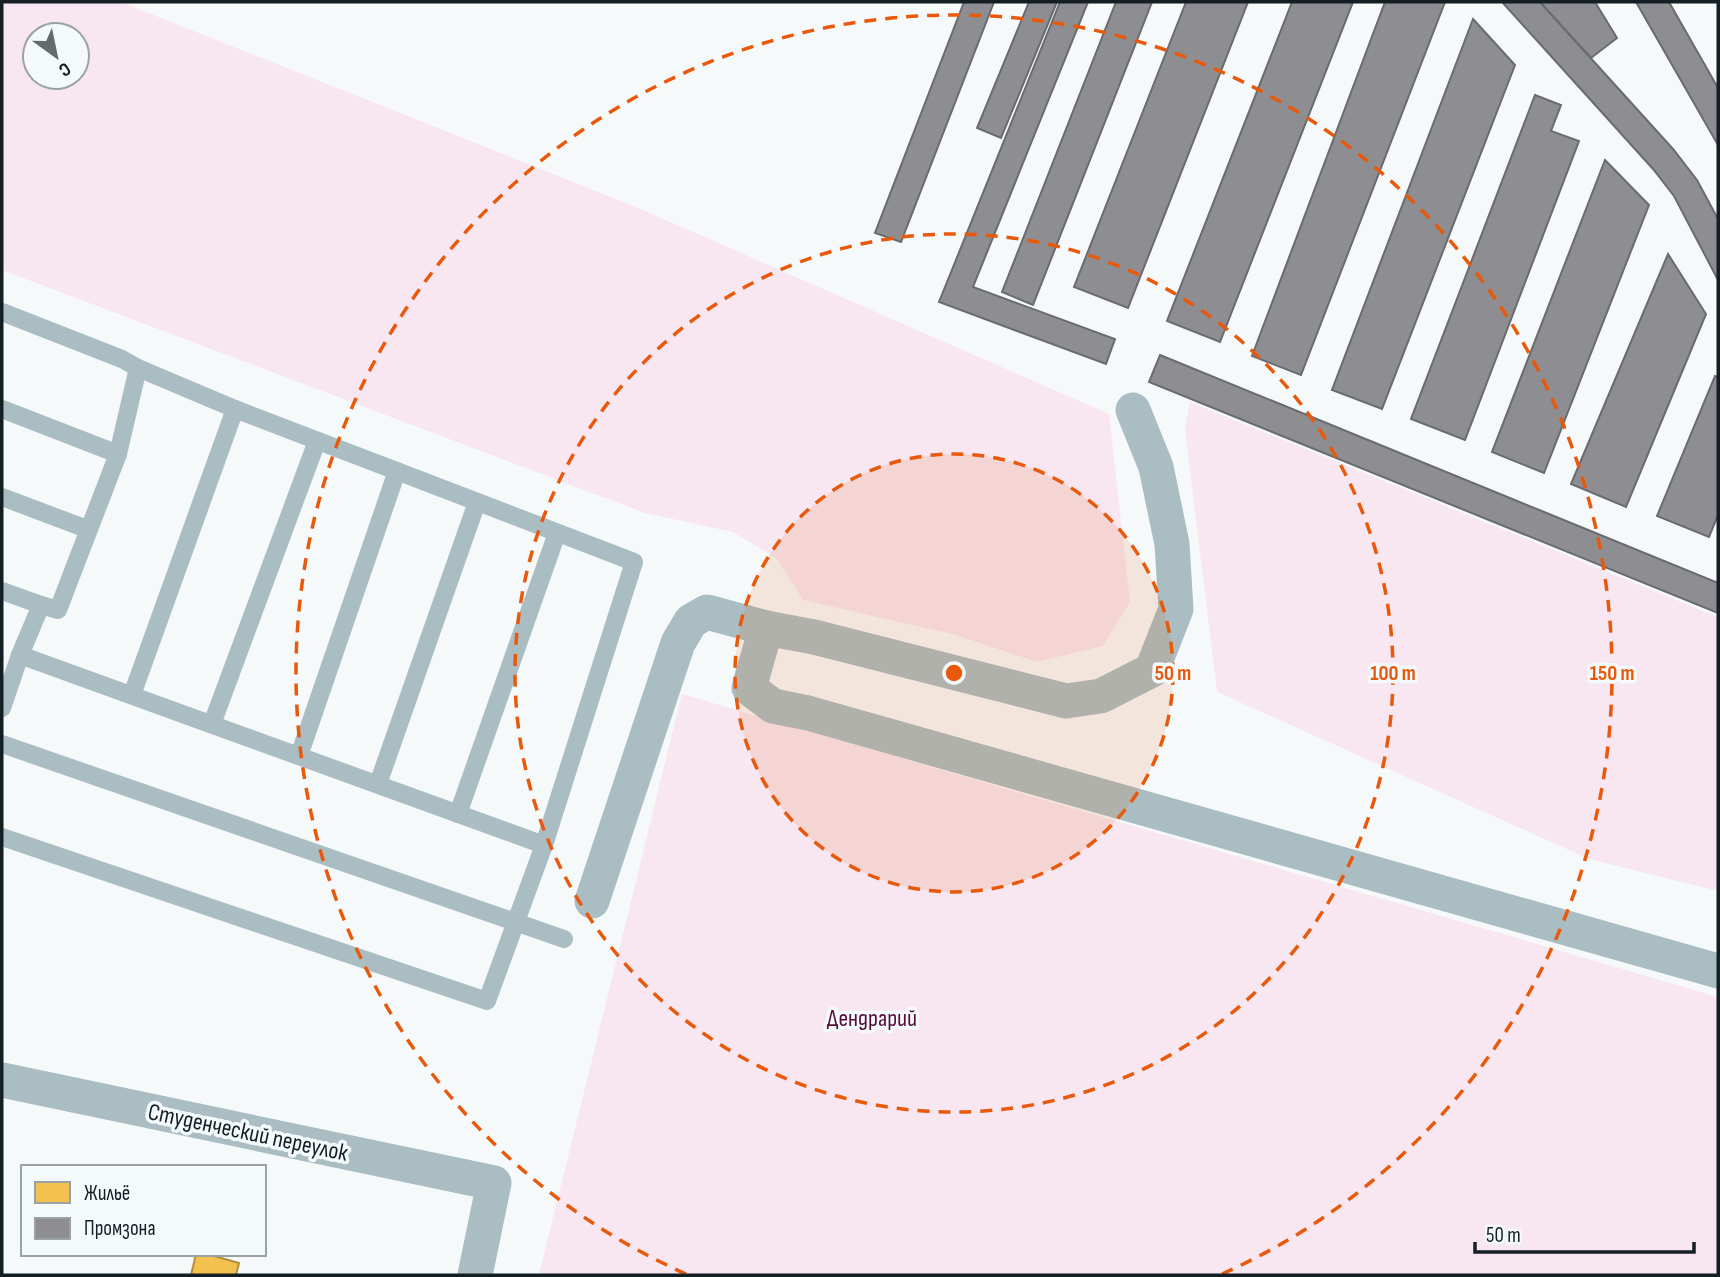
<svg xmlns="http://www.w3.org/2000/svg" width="1720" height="1277" viewBox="0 0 1720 1277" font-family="'Sofia Sans Condensed',sans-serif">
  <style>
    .green { fill: #f8e6f0; fill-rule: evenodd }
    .homes { fill: #f2c14e; stroke: #af9041; stroke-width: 2 }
    .industry { fill: #8d8d92; stroke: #686c71; stroke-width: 2 }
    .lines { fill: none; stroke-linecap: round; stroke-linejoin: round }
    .lane { stroke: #aabdc3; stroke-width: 18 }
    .street { stroke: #aabdc3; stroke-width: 35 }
    .ring { fill: none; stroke: #e8590c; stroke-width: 3.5; stroke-dasharray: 12 9 }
    .labels { text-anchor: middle; stroke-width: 7; stroke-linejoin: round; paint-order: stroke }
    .park-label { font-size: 24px; fill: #560b39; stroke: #f4fafc }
    .street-label { font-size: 24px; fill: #131f23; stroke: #f4fafc }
    .centre { fill: #e8590c; stroke: #f4fafc; stroke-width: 3.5 }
    .ring-label { font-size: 21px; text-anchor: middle; font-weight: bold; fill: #e8590c; stroke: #f4fafc; stroke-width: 7; stroke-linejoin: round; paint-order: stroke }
  </style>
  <rect width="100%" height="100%" fill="#f6f9fa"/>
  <g class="green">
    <path d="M 2,2 L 121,2 L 636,207 L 1109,414 L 1130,602 L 1103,646 L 1037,662 L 956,635 L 803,600 L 776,558 L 733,532 L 645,513 L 2,270 ZM 35,35 L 77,35 L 77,77 L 35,77 Z"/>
    <path d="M 1190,402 L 1718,617 L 1718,891 L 1589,859 L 1217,692 L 1185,429 Z"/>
    <path d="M 682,694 L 1718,997 L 1718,1275 L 539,1275 Z"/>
  </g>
  <path class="homes" d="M 196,1254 L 207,1254 L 239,1263 L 236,1275 L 191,1275 Z"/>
  <g class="industry">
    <path d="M 964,2 L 994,2 L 901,242 L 875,233 Z"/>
    <path d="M 1029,2 L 1057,2 L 1001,138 L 977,128 Z"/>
    <path d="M 1060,2 L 1088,2 L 973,287 L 1115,339 L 1106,364 L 939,302 Z"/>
    <path d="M 1116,2 L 1152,2 L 1033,305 L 1002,292 Z"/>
    <path d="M 1186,2 L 1248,2 L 1128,308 L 1074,287 Z"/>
    <path d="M 1292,2 L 1353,2 L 1220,342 L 1167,321 Z"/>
    <path d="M 1385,2 L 1445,2 L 1301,375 L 1252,356 Z"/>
    <path d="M 1502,2 L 1540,2 L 1673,149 L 1697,180 L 1718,219 L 1718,280 L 1674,196 L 1653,169 Z"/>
    <path d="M 1540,2 L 1595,2 L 1617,38 L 1591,58 Z"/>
    <path d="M 1636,2 L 1669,2 L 1718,88 L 1718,145 Z"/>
    <path d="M 1473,19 L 1515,65 L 1382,409 L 1332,390 Z"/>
    <path d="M 1535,95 L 1561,105 L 1551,131 L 1579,141 L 1465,440 L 1411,419 Z"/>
    <path d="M 1605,160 L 1649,205 L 1544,473 L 1492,452 Z"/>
    <path d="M 1668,254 L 1706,314 L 1626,507 L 1571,484 Z"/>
    <path d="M 1160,355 L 1718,583 L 1718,613 L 1149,382 Z"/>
    <path d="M 1715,376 L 1718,377 L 1718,515 L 1709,537 L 1657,516 Z"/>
  </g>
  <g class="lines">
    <g class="lane">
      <path d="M 2,312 L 122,359 L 138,368 L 235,409 L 634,562 L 544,845 L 487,1001 L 2,837"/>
      <path d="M 2,409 L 118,454"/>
      <path d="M 2,497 L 87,529"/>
      <path d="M 2,591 L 41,605"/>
      <path d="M 20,655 L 544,845"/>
      <path d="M 132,695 L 235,409"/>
      <path d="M 2,708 L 20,655 L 41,605 L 58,610 L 118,454 L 138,368"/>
      <path d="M 212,724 L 317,441"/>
      <path d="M 2,744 L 564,939"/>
      <path d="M 299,756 L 397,471"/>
      <path d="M 378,784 L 477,502"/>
      <path d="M 458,814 L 557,533"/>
    </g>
    <g class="street">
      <path d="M 1133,410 L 1156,467 L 1172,544 L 1176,609 L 1152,670 L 1101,696 L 1066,701 L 814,637 L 766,628 L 749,688 L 773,706 L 808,713 L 1718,971"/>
      <path d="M 592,901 L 678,643 L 691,621 L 707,612 L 766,628"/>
      <path d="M 2,1080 L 494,1183 L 475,1275"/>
    </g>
  </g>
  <circle cx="954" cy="673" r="219" fill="#e8590c" fill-opacity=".12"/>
  <g class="ring">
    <circle cx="954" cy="673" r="219"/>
    <circle cx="954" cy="673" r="439"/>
    <path d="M686 1274A658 658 0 1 1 1222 1274"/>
  </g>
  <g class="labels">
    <g class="park-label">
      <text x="872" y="1026">Дендрарий</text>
    </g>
    <g class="street-label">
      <text transform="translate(248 1132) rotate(12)" y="8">Студенческий переулок</text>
    </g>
  </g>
  <circle cx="954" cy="673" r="10" class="centre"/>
  <g class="ring-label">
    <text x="1173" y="680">50 m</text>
    <text x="1393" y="680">100 m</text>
    <text x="1612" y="680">150 m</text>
  </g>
  <rect width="1720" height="1277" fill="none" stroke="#131f23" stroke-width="7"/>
  <rect x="21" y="1165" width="245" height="91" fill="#f4fafc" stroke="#9aa2a5" stroke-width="2"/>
  <rect x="35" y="1182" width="35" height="21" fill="#f2c14e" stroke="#9aa2a5" stroke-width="2"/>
  <text x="84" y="1200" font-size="21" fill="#131f23">Жильё</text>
  <rect x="35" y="1218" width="35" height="21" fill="#8d8d92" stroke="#9aa2a5" stroke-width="2"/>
  <text x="84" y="1235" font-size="21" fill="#131f23">Промзона</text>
  <g transform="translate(56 56) rotate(147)"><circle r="33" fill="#f4fafc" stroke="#9aa2a5" stroke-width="2"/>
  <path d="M0-5L12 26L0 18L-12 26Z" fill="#626b6e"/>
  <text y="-10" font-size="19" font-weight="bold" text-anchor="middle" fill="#131f23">С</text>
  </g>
  <path d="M1475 1242v10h219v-10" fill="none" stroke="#131f23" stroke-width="3.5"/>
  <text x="1486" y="1242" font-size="21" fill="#131f23" stroke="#f4fafc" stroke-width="5" paint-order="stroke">50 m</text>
</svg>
